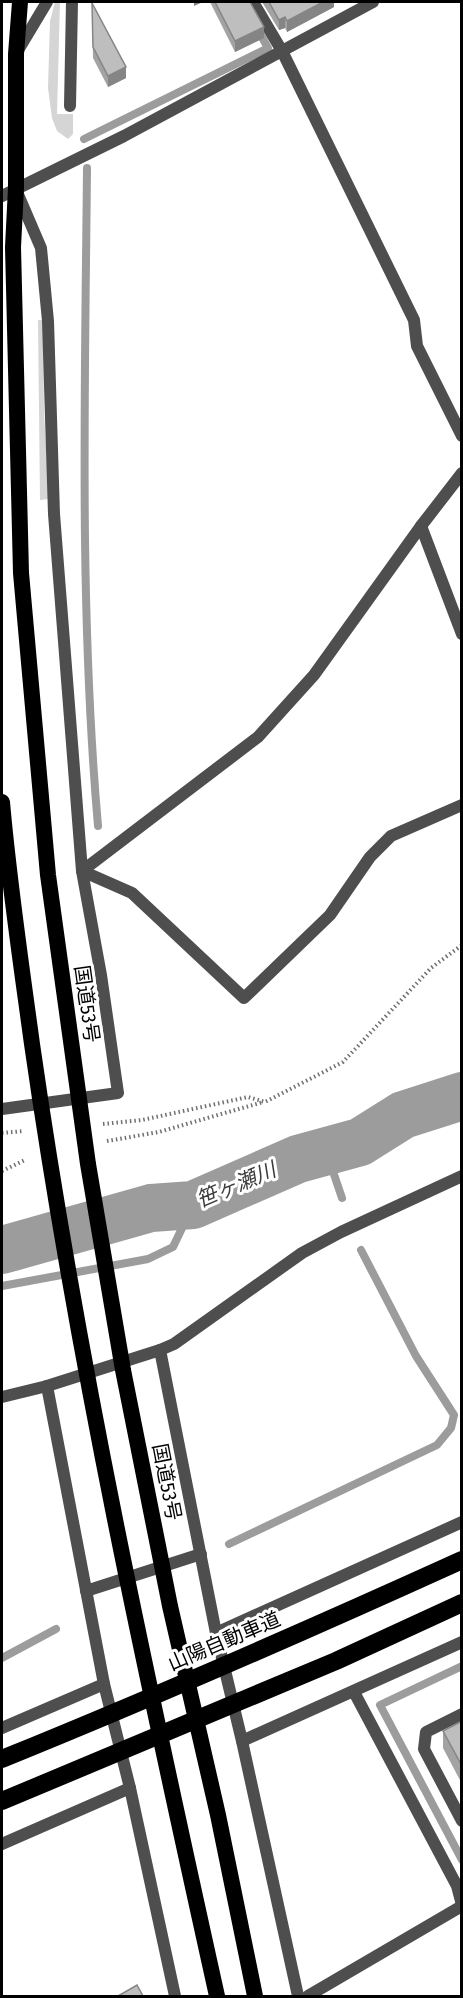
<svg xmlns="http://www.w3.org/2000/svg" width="463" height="1998" viewBox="0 0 463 1998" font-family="'Fira Sans Condensed','Noto Sans JP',sans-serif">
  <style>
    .green { fill: #d5d5d5 }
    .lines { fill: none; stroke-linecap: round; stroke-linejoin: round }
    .stream { stroke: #9c9c9c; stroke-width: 8 }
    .river { stroke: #9c9c9c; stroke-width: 48 }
    .path { stroke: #707070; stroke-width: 4; stroke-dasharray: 1.5 3; stroke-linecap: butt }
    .service { stroke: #4e4e4e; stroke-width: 12 }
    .minor { stroke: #4e4e4e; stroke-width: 12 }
    .trunk { stroke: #000; stroke-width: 16 }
    .motorway { stroke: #000; stroke-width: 18 }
    .wall { fill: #a3a3a3 }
    .shaded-wall { fill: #858585 }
    .building { fill: #bebebe; stroke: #858585; stroke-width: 1.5 }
    .labels { text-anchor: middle; stroke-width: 6; stroke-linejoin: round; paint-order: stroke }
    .street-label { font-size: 20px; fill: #000; stroke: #fff }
    .water-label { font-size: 21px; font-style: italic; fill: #3d3d3d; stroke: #fff }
  </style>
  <rect width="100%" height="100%" fill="#fff"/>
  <g class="green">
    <path d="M 55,2 L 60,2 L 57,114 L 73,114 L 73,134 L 68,139 L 57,131 L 52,118 L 48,88 L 50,21 Z"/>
    <path d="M 38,320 L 43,320 L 44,411 L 49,499 L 40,500 Z"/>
  </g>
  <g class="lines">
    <g class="stream">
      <path d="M 84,139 L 268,48 L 258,30"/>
      <path d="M 87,168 C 85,387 79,607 98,826"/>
      <path d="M 326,1151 L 342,1198"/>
      <path d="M 2,1286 L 148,1259 L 173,1247 L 193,1205"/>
      <path d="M 229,1544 L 437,1445 L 451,1428 L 454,1415 L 416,1356 L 361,1250"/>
      <path d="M 2,1658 L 56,1629"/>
      <path d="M 462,1666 L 380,1705 L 462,1860"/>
    </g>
    <path class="river" d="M 2,1250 L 151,1208 L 193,1205 L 298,1159 L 360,1142 L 403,1115 L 462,1096"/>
    <g class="path">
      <path d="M 103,1124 L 142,1120 L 248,1097 L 265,1102 L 343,1062 L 431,968 L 462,945"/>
      <path d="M 2,1133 L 24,1131"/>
      <path d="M 107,1141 L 159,1132 L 263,1102"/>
      <path d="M 2,1171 L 25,1160"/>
    </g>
    <path class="service" d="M 462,1714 L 426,1732 L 424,1749 L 462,1821"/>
    <g class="minor">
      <path d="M 253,2 L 282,51 L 414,320 L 417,346 L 462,436"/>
      <path d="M 17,52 L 47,2"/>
      <path d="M 70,106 L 72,2"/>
      <path d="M 17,192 L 41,248 L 48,321 L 54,514 L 82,871 L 132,893 L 244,998 L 330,915 L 370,857 L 391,836 L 462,805"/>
      <path d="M 2,196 L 124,136 L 373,2"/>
      <path d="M 421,526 L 462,634"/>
      <path d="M 2,1109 L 118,1093 L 101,975 L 82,871 L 258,737 L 314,675 L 421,526 L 462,473"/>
      <path d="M 160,1350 L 216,1633"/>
      <path d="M 47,1386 L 104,1684 L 130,1788 L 175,1996"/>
      <path d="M 2,1397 L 47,1386 L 160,1350 L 174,1344 L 302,1253 L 341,1232 L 462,1176"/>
      <path d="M 86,1591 L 201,1554"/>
      <path d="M 354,1692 L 457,1886 L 462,1905"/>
      <path d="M 2,1728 L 104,1684"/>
      <path d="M 242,1741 L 216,1633 L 462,1522"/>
      <path d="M 2,1844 L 130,1788"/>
      <path d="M 298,1996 L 242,1741 L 462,1642"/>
      <path d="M 308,1996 L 462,1906"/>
    </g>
    <g class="trunk">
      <path d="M 20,2 L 16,54 L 16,188 L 13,247 L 21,573 L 48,875 L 88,1164 L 123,1370 L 170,1606 L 218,1815 L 255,1996"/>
      <path d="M 2,802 C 9,883 21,963 32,1044 C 78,1365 147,1680 217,1996"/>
    </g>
    <g class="motorway">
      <path d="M 2,1759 C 157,1696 310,1629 462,1560"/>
      <path d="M 2,1801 L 336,1661 L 462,1603"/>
    </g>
  </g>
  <g class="wall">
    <path d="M 210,2 L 250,2 L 264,38 L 235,52 Z"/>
    <path d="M 262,2 L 334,2 L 334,7 L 287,32 L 285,28 L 279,30 Z"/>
    <path d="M 92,3 L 126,78 L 108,87 L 93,58 Z"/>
    <path d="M 462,1721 L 462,1784 L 443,1748 L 443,1731 Z"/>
  </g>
  <g class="shaded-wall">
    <path d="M 194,2 L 203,2 L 194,6 Z"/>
    <path d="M 323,2 L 334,2 L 334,7 L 287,32 L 287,21 Z"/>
    <path d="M 285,17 L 285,28 L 279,30 L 279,20 Z"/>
    <path d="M 264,27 L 264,38 L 235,52 L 235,41 Z"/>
    <path d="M 126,67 L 126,78 L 108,87 L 108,76 Z"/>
  </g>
  <g class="building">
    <path d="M 215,2 L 250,2 L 264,27 L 235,41 Z"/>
    <path d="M 269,2 L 323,2 L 287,21 L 285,17 L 279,20 Z"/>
    <path d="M 92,3 L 126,67 L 108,76 L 93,47 Z"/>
    <path d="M 462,1721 L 462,1766 L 443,1731 Z"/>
    <path d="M 137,1985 L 143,1996 L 118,1996 Z"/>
  </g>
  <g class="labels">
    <g class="street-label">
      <text transform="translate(87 1004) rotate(82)" y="7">国道53号</text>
      <text transform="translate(167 1482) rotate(79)" y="7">国道53号</text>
      <text transform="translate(224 1641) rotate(-23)" y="7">山陽自動車道</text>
    </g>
    <g class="water-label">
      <text transform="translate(236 1185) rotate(-23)" y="7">笹ヶ瀬川</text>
    </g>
  </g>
  <rect width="463" height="1998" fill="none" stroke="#000000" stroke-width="6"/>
</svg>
